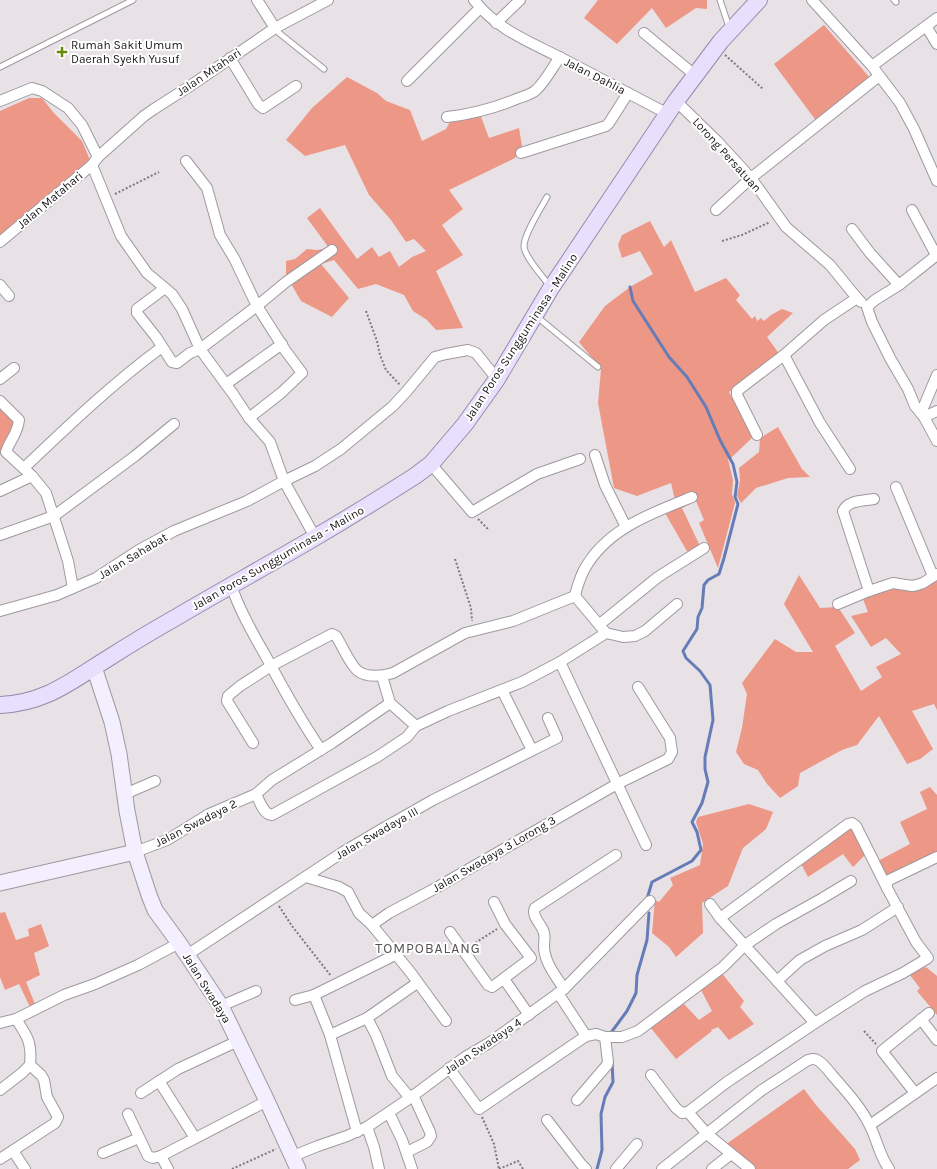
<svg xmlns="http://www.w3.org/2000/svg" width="937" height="1169" viewBox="0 0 937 1169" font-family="Karla,sans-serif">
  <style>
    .green { fill: #ed9786 }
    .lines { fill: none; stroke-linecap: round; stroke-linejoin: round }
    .stream { stroke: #667cb6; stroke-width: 3 }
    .lane-casing { stroke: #9e999e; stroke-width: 7 }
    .street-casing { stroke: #9e999e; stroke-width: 12 }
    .secondary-casing { stroke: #9e999e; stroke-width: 17 }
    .primary-casing { stroke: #958bac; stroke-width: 18 }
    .path { stroke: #7c787c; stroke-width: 2; stroke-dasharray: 2 2; stroke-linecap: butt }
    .lane { stroke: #fff; stroke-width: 5 }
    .street { stroke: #fff; stroke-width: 10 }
    .secondary { stroke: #f3effe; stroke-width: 15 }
    .primary { stroke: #e8dffd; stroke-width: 16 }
    .poi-dot { fill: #688a0b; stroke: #fff; stroke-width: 1.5 }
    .labels { text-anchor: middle; stroke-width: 4; stroke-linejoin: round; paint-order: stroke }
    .poi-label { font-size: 12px; fill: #181618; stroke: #fff; text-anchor: start }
    .street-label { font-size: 12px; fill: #181618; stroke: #fff }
    .quarter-label { font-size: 14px; letter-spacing: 1px; fill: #575256; stroke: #fff }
  </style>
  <rect width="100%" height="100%" fill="#e8e2e7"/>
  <g class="green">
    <path d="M 598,0 L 707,0 L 707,9 L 696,8 L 666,28 L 652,8 L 617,44 L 584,18 Z"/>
    <path d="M 824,25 L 871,79 L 817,122 L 774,64 Z"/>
    <path d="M 347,77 L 377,93 L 386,101 L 410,110 L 422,141 L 446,129 L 454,114 L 480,114 L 489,138 L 519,128 L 522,146 L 515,158 L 449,190 L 463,209 L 442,225 L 463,255 L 436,271 L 463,328 L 436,330 L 427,320 L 413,311 L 404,295 L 376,284 L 358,289 L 334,260 L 321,264 L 349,298 L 332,317 L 301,301 L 286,275 L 286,261 L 295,259 L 307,249 L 317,250 L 329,248 L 307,218 L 320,208 L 357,259 L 372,247 L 379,257 L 390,251 L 399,267 L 412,257 L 426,251 L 414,239 L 406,242 L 391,220 L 369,195 L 345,145 L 305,156 L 286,140 L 312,108 Z"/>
    <path d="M 29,98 L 42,98 L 53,112 L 82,141 L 90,160 L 0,235 L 0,111 Z"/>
    <path d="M 650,221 L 664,247 L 671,240 L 695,292 L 726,278 L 740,295 L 736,300 L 752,319 L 755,316 L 757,321 L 761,318 L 764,321 L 771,315 L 782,309 L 793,313 L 767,337 L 780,355 L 729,392 L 754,436 L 732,457 L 728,459 L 733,480 L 732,494 L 735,503 L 718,568 L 699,523 L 704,520 L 696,501 L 682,508 L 700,546 L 688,553 L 665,513 L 677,509 L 671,483 L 637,496 L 614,488 L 598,403 L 601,369 L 579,342 L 605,306 L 630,287 L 653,274 L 640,251 L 622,258 L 618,245 L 622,235 Z"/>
    <path d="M 0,404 L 14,420 L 11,434 L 0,455 Z"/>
    <path d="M 778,427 L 802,469 L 810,477 L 788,478 L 756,488 L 741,503 L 737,496 L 740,481 L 739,468 L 759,452 L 760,438 Z"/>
    <path d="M 799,575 L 820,608 L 838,607 L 855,633 L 835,646 L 861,691 L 882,677 L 876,667 L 901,654 L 886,638 L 871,647 L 851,616 L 868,612 L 863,599 L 888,588 L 914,589 L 937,581 L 937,710 L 934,704 L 912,711 L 933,749 L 920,759 L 907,764 L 879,716 L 857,745 L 842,750 L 800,773 L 798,786 L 780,798 L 767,784 L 758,770 L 744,764 L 736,752 L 742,728 L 747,694 L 742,683 L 775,639 L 796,652 L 813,652 L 784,604 Z"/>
    <path d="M 930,787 L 937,795 L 937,855 L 883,882 L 876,862 L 910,844 L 900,822 L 927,809 L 920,792 Z"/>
    <path d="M 749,804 L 773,812 L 766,829 L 743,848 L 728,886 L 702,903 L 703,933 L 676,957 L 669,947 L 652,933 L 655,900 L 659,902 L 673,885 L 670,878 L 700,865 L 703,844 L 696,822 L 698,817 Z"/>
    <path d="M 852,821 L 865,855 L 853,867 L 843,854 L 808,877 L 798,858 Z"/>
    <path d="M 5,912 L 16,940 L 29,936 L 28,929 L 41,924 L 49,946 L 34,953 L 40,975 L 26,982 L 35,1004 L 30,1007 L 19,984 L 5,990 L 0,977 L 0,913 Z"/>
    <path d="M 926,967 L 937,976 L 937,1015 L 917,991 L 920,988 L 909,974 Z"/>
    <path d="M 720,971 L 744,1001 L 740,1007 L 754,1024 L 729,1040 L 718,1027 L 711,1030 L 712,1031 L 676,1059 L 650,1027 L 683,1003 L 699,1020 L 712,1011 L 700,988 Z"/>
    <path d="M 804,1089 L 816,1105 L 855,1149 L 860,1160 L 848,1169 L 755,1169 L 725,1145 Z"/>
  </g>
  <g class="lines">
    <g class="stream">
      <path d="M 630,287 L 633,301 L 669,357 L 687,377 L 706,407 L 720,440 L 733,464 L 737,482 L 735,497 L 738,504 L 724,558 L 719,574 L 708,580 L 704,585 L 702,608 L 698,617 L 697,629 L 683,651 L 686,658 L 700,671 L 710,685 L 713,720 L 705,757 L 705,769 L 708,782 L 702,803 L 692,822 L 697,832 L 701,850 L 692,861 L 652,882 L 647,899"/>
      <path d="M 610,1034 L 627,1011 L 636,993 L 637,975 L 647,940 L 649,913"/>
      <path d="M 597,1169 L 602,1150 L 601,1114 L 605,1097 L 613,1082 L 612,1061"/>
    </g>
    <defs>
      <g id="lane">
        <path d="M 720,0 L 729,27"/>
        <path d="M 894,0 L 896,2"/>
        <path d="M 275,28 L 279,33 L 324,69"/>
        <path d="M 0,67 L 133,0"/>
        <path d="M 547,197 C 541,208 524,234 524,246 C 524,256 543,277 549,285"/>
        <path d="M 536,316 L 598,367"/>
      </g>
      <g id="street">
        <path d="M 257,0 L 275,28"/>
        <path d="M 474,0 C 498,31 531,42 565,60 C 599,78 634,96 668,114"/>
        <path d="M 812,0 L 872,66 L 900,103 L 914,129 L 937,181"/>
        <path d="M 496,23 L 520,0"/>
        <path d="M 926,26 L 937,44"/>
        <path d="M 644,33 L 696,76"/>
        <path d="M 230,58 L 258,104 L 263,108 L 296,86"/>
        <path d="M 872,66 L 937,18"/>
        <path d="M 407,81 L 480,8"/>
        <path d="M 0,101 L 32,88 L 42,91 L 68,108 L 82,125 L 98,157"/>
        <path d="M 676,101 L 717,141 L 751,178 L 786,227 L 830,265 L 857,298"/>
        <path d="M 447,117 C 473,114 495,108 519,98 C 525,96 532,94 536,90 C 545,82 552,68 560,57"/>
        <path d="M 521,153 L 606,126 L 609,123 L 628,93"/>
        <path d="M 186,161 L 207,188 L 220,235 L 234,258 L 257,306 L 286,282 L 332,250"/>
        <path d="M 92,165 L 121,236 L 147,273 L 172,294 L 182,309 L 200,349 L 190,353 L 177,363 L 172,362 L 156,337 L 137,313 L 137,309 L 165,288"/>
        <path d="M 716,210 L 751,178 L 879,76"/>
        <path d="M 912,210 L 936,255"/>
        <path d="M 852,229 L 870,253 L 899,285"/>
        <path d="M 0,242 L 92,165 L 98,157 L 144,116 L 154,109 L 190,86 L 275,28 L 328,0"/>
        <path d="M 937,255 L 899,285 L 875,300 L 867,307 L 872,322 L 890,358 L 908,389 L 915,406 L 924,417 L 937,441"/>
        <path d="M 0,285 L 9,296"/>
        <path d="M 257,306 L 285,350 L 302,373 L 281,393 L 249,418 L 233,394 L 200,349 Z"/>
        <path d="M 0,379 L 14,368"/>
        <path d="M 226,384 L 282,344"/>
        <path d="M 0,401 L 19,420 C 17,436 10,439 6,452 L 32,476 L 46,493 L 61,539 L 68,561 L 73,588"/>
        <path d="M 921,413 L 937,375"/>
        <path d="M 924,417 L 937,411"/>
        <path d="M 249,418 L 270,442 L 284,481 L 315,537"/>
        <path d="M 757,435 L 737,395 L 737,391 L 784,355"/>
        <path d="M 595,455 L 605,485 L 626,527"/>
        <path d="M 431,464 L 472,512 L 537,474 L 580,459"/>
        <path d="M 24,468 C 68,426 113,383 162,347"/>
        <path d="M 850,469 L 820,423 L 784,355 L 824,320 L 857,298 L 861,302"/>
        <path d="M 896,487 L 933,576"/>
        <path d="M 0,491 L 32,476"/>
        <path d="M 874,499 C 863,501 848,500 843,511 L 869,591 L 893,583 L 912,586 L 917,585 L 923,583 L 937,574"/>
        <path d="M 0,535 L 54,516 L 135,456 L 174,424"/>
        <path d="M 231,585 C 240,612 255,637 269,662 C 285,692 302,722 321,750"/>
        <path d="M 575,596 C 577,587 580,578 584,570 C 606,529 652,513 692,497"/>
        <path d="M 838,604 L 869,591"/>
        <path d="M 0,611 L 57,595 L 96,578 L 139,550 L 174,531 L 247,501 L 284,481 L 315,466 L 341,449 L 393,406 L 406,392 L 435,357 L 446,354 L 468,350 L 476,353 L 497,379"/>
        <path d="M 600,624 L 658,577 L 704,548"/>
        <path d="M 560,662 L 646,845"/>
        <path d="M 382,676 L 390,703 L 416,726 L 448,711 L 522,682 L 560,662 L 606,633"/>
        <path d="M 502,690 L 532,750"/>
        <path d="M 253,743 L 227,701 L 228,696 L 240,686 L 271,666 L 332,634 L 336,636 C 342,645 350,665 358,671 C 367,678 383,676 393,673 L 465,633 L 513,621 L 575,596 L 606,633 L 623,637 L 635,636 L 645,631 L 677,604"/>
        <path d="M 125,794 L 155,781"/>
        <path d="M 256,794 C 260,802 263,814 272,815 L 377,757 L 407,737 L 416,726"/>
        <path d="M 135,852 L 167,840 L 209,814 L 256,794 L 272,780 L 332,743 L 390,703"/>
        <path d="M 306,877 L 339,887 L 348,892 L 359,913 L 372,925 L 411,973 L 446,1021"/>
        <path d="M 887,888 L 887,883 L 889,880 L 937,857"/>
        <path d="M 710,904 L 720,918 L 815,1023"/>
        <path d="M 720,918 L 848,824 L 852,823 L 856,826 L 887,888 L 916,942 L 928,958 L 903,973 L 865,991 L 815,1023 L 727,1082 L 688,1112 L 707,1134 L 750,1169"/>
        <path d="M 372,925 L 389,913 L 434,889 L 617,784 L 668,759 L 672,752 L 670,738 L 638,687"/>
        <path d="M 450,932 L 488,985 L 492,987 L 495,985 L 531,958 L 505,924 L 494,902"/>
        <path d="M 187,955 L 343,852 L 382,829 L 433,800 L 557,738 L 548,718"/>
        <path d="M 504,979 L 529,1015"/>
        <path d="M 777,981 L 800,960 L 825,946 L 862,930 L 898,907"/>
        <path d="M 564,989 C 556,976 544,962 544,946 C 544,940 546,936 543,930 C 540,923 531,915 535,908 L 616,855"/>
        <path d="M 295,1000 L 314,995"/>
        <path d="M 221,1006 L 256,991"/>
        <path d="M 921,1019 L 937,1040"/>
        <path d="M 0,1023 L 16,1019 L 64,995 L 95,984 L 138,965 L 179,943"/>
        <path d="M 330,1035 L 367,1018"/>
        <path d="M 586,1036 L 596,1034 L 605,1037 L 622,1037 L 638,1031 L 723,967 L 745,945 L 776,924 L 821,899 L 851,881"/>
        <path d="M 449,1068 L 479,1109 L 586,1036 L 558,993"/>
        <path d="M 651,1075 L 669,1099 L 676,1108 L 682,1113 L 688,1112"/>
        <path d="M 159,1081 L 195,1138"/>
        <path d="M 0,1090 L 22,1073 L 30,1065"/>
        <path d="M 141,1093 L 178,1069 L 238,1041"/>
        <path d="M 915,1093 L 882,1051 L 929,1013"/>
        <path d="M 410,1098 L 392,1076 L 376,1035 L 367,1018 L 417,983"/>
        <path d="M 577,1100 L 607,1065 L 608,1062 L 605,1037"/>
        <path d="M 389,1113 L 402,1140 L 412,1169"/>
        <path d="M 128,1114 L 148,1156 L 153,1158 L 161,1156 L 267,1101"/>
        <path d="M 547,1120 L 581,1164 L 586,1169"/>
        <path d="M 870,1125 L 937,1078"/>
        <path d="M 367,1127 L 374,1147 L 379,1169"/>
        <path d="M 357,1132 L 330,1035 L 314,995 L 395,955"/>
        <path d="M 13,1151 L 25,1169"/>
        <path d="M 407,1152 L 427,1142 L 431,1136 L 430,1132 L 413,1095"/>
        <path d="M 103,1153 L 139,1138"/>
        <path d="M 161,1156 L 168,1169"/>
        <path d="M 293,1156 L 318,1146 L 347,1136 L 367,1127 L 410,1098 L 465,1057 L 489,1043 L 564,989 L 650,901"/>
        <path d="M 0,1159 L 55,1123 L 58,1117 L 47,1097 L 44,1080 L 41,1075 L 30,1065 C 32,1043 28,1037 16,1019"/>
        <path d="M 616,1169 L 637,1144"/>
        <path d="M 662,1169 L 762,1090 L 808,1060 C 812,1059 814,1058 817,1060 C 823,1063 828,1070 832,1075 C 846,1091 860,1106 869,1124 C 877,1139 879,1155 889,1169"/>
        <path d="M 712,1169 L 731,1154"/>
      </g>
      <g id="secondary">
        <path d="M 94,667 L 112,722 L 119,754 L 127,811 L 135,852 L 149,895 L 155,910 L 179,943 L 221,1006 L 267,1101 L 298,1169"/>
        <path d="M 0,883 L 135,852"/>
      </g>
      <path id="primary" d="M 0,705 C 45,703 70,682 107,659 C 129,645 152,631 175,618 C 221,591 268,565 314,538 C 348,518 382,497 415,476 L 431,464 L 465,424 L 497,379 L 551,288 L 676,101 L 721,41 L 759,0"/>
    </defs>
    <use href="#lane" class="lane-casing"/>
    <use href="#street" class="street-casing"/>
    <use href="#secondary" class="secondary-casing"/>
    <use href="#primary" class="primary-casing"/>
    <g class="path">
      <path d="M 725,55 L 763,89"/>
      <path d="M 115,194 L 159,172"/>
      <path d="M 722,241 L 742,235 L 770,222"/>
      <path d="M 366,311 L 377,341 L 380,355 L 386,370 L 400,385"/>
      <path d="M 478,519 L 489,530"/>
      <path d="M 455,559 L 471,608 L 472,621"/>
      <path d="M 279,906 L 292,926 L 331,976"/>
      <path d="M 472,945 L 497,929"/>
      <path d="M 864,1031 L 876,1044"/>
      <path d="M 482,1117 L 494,1144 L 499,1169"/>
      <path d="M 232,1169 L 276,1149"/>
      <path d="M 499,1169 L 518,1161 L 523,1169"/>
    </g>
    <use href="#lane" class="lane"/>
    <use href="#street" class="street"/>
    <use href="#secondary" class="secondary"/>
    <use href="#primary" class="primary"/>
  </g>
  <path class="poi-dot" d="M60 46h4v4h4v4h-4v4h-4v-4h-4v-4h4z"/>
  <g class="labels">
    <g class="poi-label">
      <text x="71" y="49">Rumah Sakit Umum<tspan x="71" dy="14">Daerah Syekh Yusuf</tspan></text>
    </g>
    <g class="street-label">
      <text transform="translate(209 72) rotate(-34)" y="4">Jalan Mtahari</text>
      <text transform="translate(595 76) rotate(27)" y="4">Jalan Dahlia</text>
      <text transform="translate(727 155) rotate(48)" y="4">Lorong Persatuan</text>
      <text transform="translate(50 200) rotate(-40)" y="4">Jalan Matahari</text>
      <text transform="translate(521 337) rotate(-57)" y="4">Jalan Poros Sungguminasa - Malino</text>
      <text transform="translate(133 556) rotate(-31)" y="4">Jalan Sahabat</text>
      <text transform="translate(278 558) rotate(-30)" y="4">Jalan Poros Sungguminasa - Malino</text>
      <text transform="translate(196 823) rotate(-27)" y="4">Jalan Swadaya 2</text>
      <text transform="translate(377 833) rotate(-30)" y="4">Jalan Swadaya III</text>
      <text transform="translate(494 854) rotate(-30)" y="4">Jalan Swadaya 3 Lorong 3</text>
      <text transform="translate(207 988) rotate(58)" y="4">Jalan Swadaya</text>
      <text transform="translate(483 1046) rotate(-34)" y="4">Jalan Swadaya 4</text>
    </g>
    <g class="quarter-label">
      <text x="428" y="953">TOMPOBALANG</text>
    </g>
  </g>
</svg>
